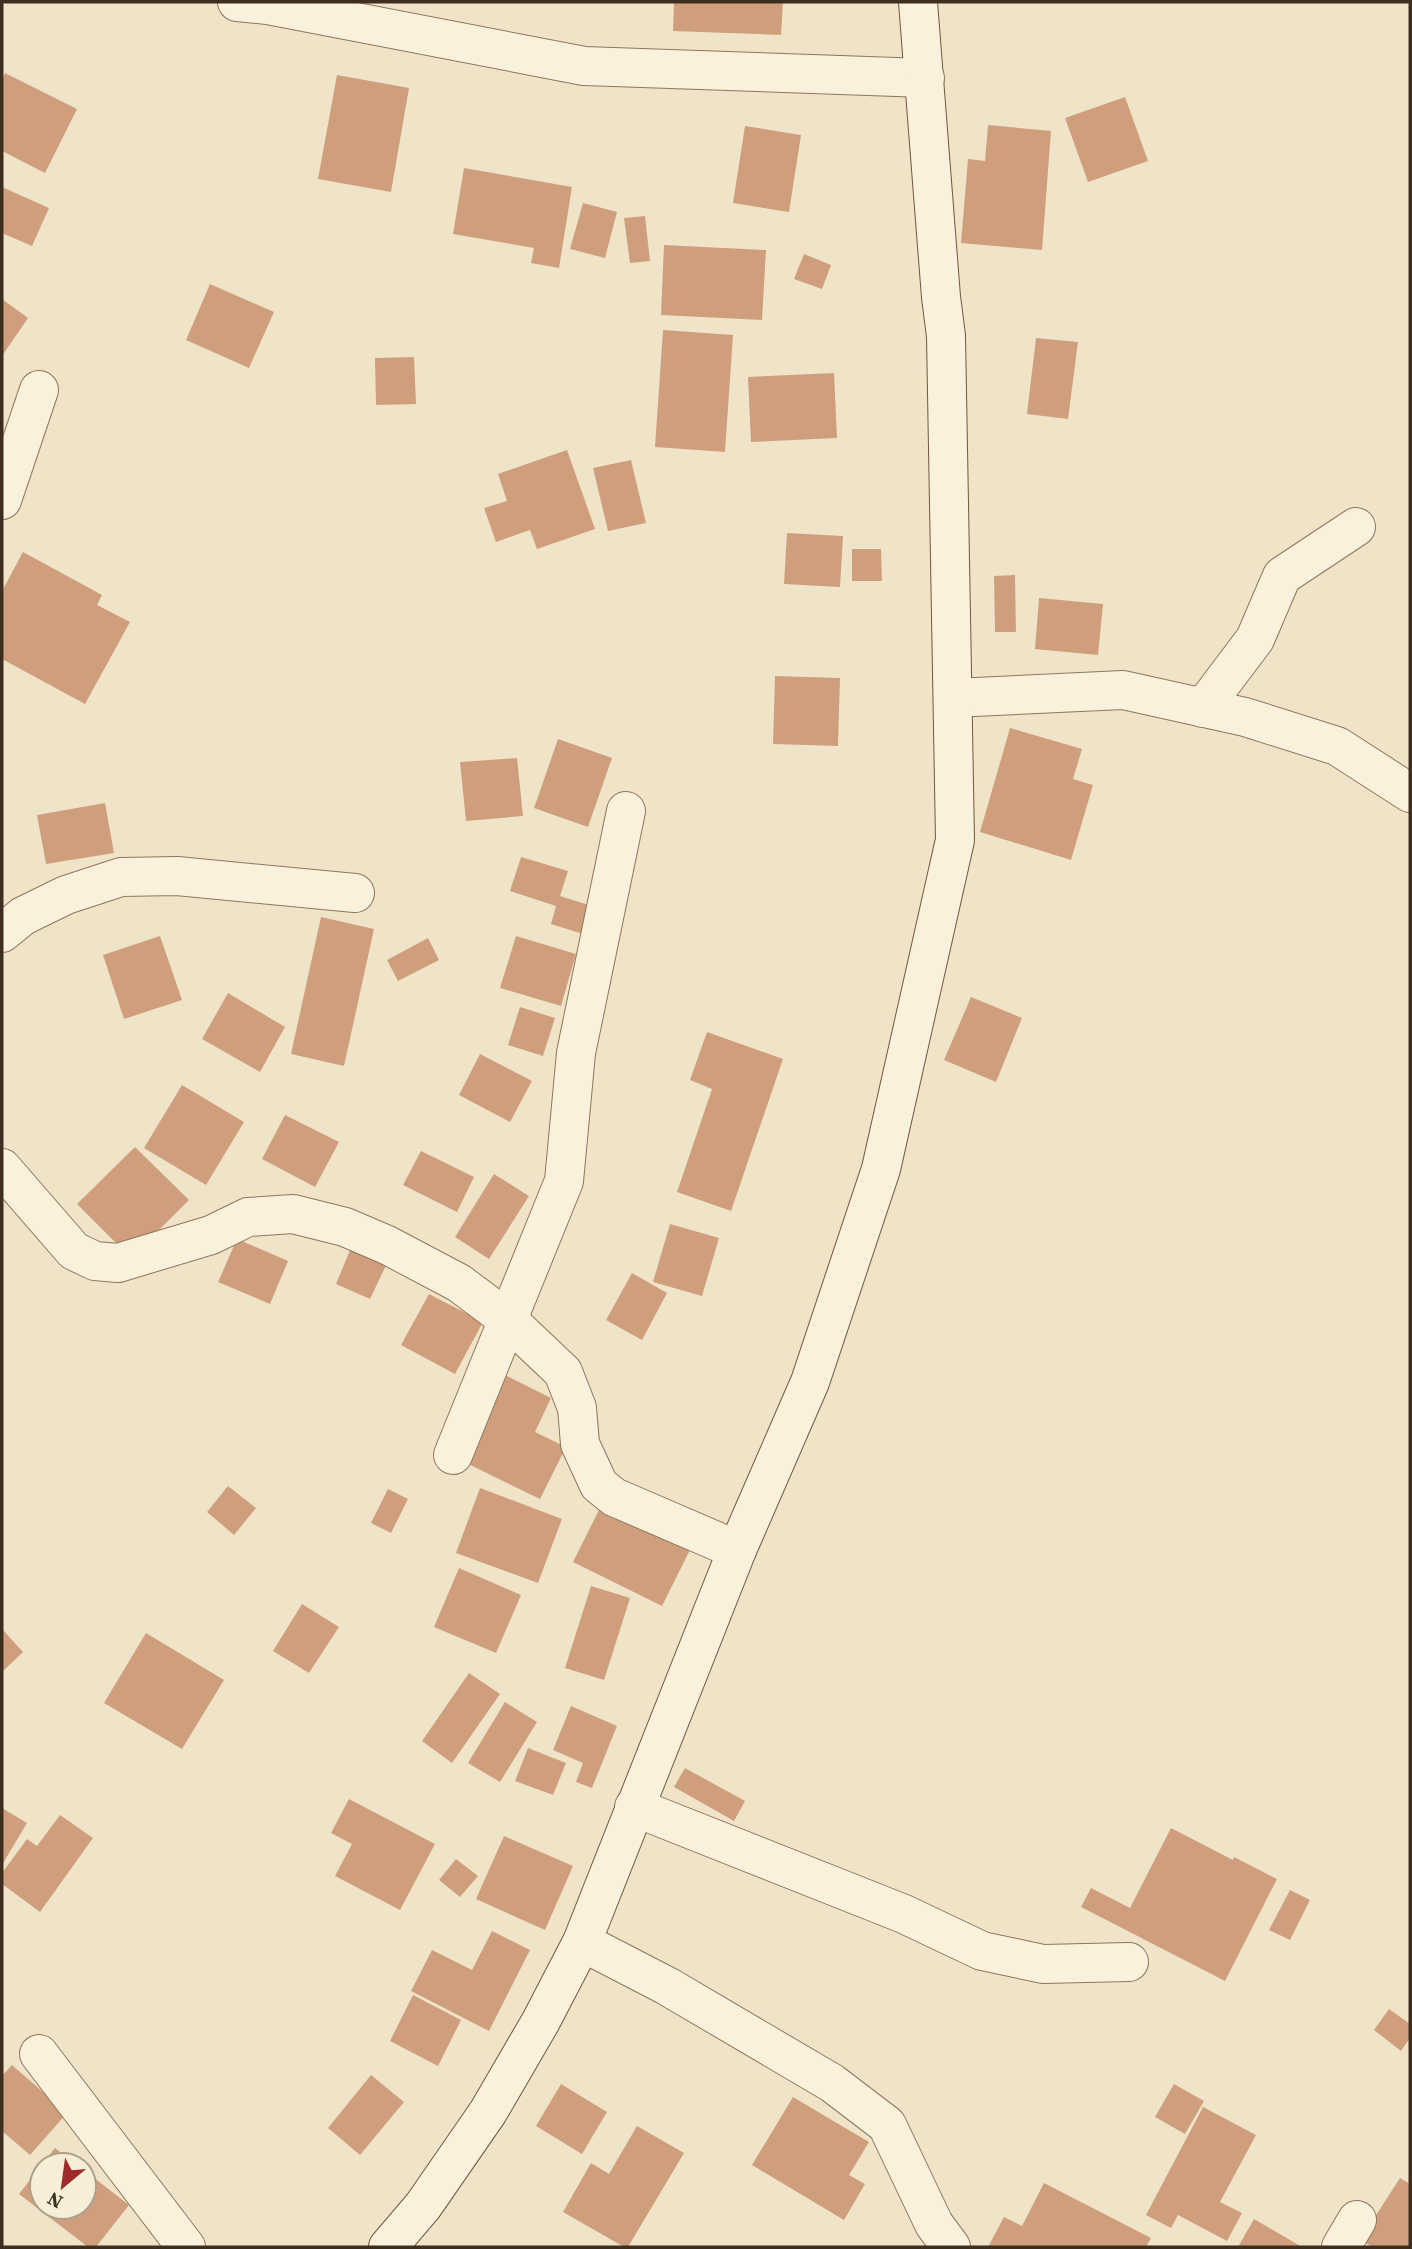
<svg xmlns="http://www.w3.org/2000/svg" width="1412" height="2249" viewBox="0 0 1412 2249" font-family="'Source Serif 4',serif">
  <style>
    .building { fill: #cf9f7d }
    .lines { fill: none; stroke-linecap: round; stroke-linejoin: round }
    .street-casing { stroke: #8d765c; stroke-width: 40 }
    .secondary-casing { stroke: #6f573f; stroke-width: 40 }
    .street { stroke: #faf1dc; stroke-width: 38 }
    .secondary { stroke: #faf1dc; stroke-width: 38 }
  </style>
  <rect width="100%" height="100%" fill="#f0e4c8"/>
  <g class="building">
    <path d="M 674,2 L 783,2 L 781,35 L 673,31 Z"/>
    <path d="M 5,73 L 77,109 L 45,173 L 2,151 L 2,80 Z"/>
    <path d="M 337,75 L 409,88 L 391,192 L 318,179 Z"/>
    <path d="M 1125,97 L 1148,161 L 1088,182 L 1065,118 Z"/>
    <path d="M 988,125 L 1051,131 L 1042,250 L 961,243 L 968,159 L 985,161 Z"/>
    <path d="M 745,126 L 801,135 L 789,212 L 733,203 Z"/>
    <path d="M 464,168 L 572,187 L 559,268 L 531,263 L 534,248 L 453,234 Z"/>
    <path d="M 2,187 L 49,208 L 32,246 L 2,233 Z"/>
    <path d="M 583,203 L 617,212 L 605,258 L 570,249 Z"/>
    <path d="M 645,216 L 650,261 L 630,263 L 624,218 Z"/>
    <path d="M 664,245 L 766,250 L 762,320 L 661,315 Z"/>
    <path d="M 804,254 L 831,265 L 822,289 L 794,279 Z"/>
    <path d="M 210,284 L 274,312 L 249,368 L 186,340 Z"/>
    <path d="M 2,299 L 28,318 L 2,356 Z"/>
    <path d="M 663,330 L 733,335 L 725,452 L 655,447 Z"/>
    <path d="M 1036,338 L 1078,342 L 1068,419 L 1027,414 Z"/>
    <path d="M 414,357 L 416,404 L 376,405 L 375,358 Z"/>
    <path d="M 834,373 L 837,438 L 751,442 L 748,377 Z"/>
    <path d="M 567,450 L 595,529 L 537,549 L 530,530 L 496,542 L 484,508 L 507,501 L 498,474 Z"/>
    <path d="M 631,460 L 646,523 L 608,531 L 593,468 Z"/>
    <path d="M 787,533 L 843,536 L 840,587 L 784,584 Z"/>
    <path d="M 852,549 L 881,549 L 882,581 L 852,581 Z"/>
    <path d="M 23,552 L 102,595 L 97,605 L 130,622 L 85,704 L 2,659 L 2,591 Z"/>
    <path d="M 1015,575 L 1016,632 L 995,632 L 994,576 Z"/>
    <path d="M 1039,598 L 1103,604 L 1098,655 L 1035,649 Z"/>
    <path d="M 775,676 L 840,678 L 838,746 L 773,744 Z"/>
    <path d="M 1010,728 L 1082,749 L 1073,779 L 1093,785 L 1071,860 L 980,832 Z"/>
    <path d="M 558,739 L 612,758 L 588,827 L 534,808 Z"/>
    <path d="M 517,758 L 523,816 L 466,821 L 460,762 Z"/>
    <path d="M 105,803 L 114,853 L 46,864 L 37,815 Z"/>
    <path d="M 521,857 L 568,871 L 560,896 L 595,907 L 586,935 L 551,924 L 556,906 L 510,891 Z"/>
    <path d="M 321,917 L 374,929 L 344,1066 L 291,1054 Z"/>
    <path d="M 160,936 L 182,1000 L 124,1019 L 103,955 Z"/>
    <path d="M 516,936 L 576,954 L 561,1006 L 500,988 Z"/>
    <path d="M 428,938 L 439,960 L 398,981 L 387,960 Z"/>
    <path d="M 228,993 L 285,1027 L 260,1072 L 202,1039 Z"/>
    <path d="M 971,997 L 1022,1018 L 996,1082 L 944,1060 Z"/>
    <path d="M 520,1007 L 555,1018 L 543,1056 L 508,1045 Z"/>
    <path d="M 707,1032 L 783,1059 L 731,1211 L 677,1192 L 712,1089 L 690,1080 Z"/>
    <path d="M 480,1054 L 532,1081 L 510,1122 L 459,1095 Z"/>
    <path d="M 182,1085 L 244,1122 L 206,1185 L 144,1148 Z"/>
    <path d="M 285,1115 L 339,1142 L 315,1187 L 262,1159 Z"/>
    <path d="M 135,1147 L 189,1200 L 131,1258 L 77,1204 Z"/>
    <path d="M 421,1151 L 474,1177 L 457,1212 L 403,1185 Z"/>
    <path d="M 494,1174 L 529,1196 L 489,1259 L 455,1237 Z"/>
    <path d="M 670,1224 L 719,1238 L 702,1296 L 653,1282 Z"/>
    <path d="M 237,1239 L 288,1261 L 270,1304 L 218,1282 Z"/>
    <path d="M 353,1243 L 389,1259 L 370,1299 L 336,1284 Z"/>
    <path d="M 632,1273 L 667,1293 L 642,1340 L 606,1320 Z"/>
    <path d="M 429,1294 L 483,1322 L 455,1374 L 401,1345 Z"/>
    <path d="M 503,1374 L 551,1398 L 535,1432 L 566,1447 L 540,1499 L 460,1460 Z"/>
    <path d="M 228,1486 L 256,1508 L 234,1535 L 207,1512 Z"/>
    <path d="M 480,1488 L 562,1519 L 538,1583 L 456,1553 Z"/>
    <path d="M 388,1489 L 408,1499 L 391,1533 L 371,1523 Z"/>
    <path d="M 601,1506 L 690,1550 L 662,1606 L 573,1562 Z"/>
    <path d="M 459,1568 L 521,1595 L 496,1653 L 434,1627 Z"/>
    <path d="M 591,1586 L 630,1598 L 604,1680 L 565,1668 Z"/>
    <path d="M 302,1604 L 339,1627 L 309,1673 L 273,1651 Z"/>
    <path d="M 2,1629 L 23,1652 L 2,1672 Z"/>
    <path d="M 146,1633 L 224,1680 L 182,1749 L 104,1703 Z"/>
    <path d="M 469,1673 L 500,1694 L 452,1763 L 422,1741 Z"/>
    <path d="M 505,1702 L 537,1722 L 500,1782 L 468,1763 Z"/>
    <path d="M 571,1706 L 617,1726 L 592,1788 L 576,1782 L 583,1763 L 553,1750 Z"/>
    <path d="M 528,1748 L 566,1763 L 553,1795 L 515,1781 Z"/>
    <path d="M 685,1768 L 745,1801 L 734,1821 L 674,1787 Z"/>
    <path d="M 349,1799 L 435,1844 L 400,1910 L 335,1876 L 352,1844 L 331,1833 Z"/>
    <path d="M 2,1808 L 27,1823 L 2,1865 Z"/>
    <path d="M 60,1815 L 93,1838 L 40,1912 L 2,1884 L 2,1873 L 27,1839 L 37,1846 Z"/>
    <path d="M 1171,1828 L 1233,1860 L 1234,1857 L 1277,1879 L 1225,1981 L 1081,1907 L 1091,1888 L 1130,1908 Z"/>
    <path d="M 504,1836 L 573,1866 L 545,1930 L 476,1899 Z"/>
    <path d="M 456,1859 L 478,1876 L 460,1897 L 439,1880 Z"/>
    <path d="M 1290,1890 L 1310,1900 L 1290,1940 L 1269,1930 Z"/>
    <path d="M 492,1931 L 530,1950 L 489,2031 L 411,1991 L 432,1950 L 472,1970 Z"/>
    <path d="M 413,1995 L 461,2020 L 438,2066 L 390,2041 Z"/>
    <path d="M 1389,2009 L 1410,2024 L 1410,2038 L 1401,2051 L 1374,2030 Z"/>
    <path d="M 12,2065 L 67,2113 L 30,2155 L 2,2131 L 2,2076 Z"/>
    <path d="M 371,2075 L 404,2102 L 360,2155 L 328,2128 Z"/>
    <path d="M 561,2084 L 607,2112 L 582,2154 L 536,2126 Z"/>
    <path d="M 1174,2084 L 1204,2101 L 1185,2134 L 1155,2117 Z"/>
    <path d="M 793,2097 L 869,2142 L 849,2175 L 865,2184 L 844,2220 L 752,2165 Z"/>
    <path d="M 1203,2107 L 1256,2135 L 1220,2202 L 1242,2213 L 1227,2241 L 1178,2215 L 1171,2228 L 1146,2215 Z"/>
    <path d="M 637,2126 L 684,2153 L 628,2247 L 624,2247 L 563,2212 L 591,2163 L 609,2174 Z"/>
    <path d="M 55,2148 L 77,2165 L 42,2165 L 42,2207 L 84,2207 L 84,2170 L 129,2205 L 96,2247 L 88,2247 L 19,2194 Z"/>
    <path d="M 1400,2178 L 1410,2184 L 1410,2247 L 1373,2247 L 1360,2240 Z"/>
    <path d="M 1044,2183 L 1151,2238 L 1146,2247 L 988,2247 L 1004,2217 L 1022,2226 Z"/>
    <path d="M 1254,2219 L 1302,2247 L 1238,2247 Z"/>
  </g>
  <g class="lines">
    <defs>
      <g id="street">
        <path d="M 237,2 L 268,5 L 584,66 L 925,78"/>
        <path d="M 2,500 L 39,390"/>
        <path d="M 953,698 L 1123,690 L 1245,717 L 1337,746 L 1410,793"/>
        <path d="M 1203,708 L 1255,639 L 1282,576 L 1356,527"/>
        <path d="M 2,933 L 23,916 L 66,895 L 121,877 L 177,876 L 355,893"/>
        <path d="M 2,1168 L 74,1251 L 95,1261 L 118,1263 L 211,1235 L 248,1217 L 293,1214 L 345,1227 L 387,1245 L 459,1283 L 507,1319 L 563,1372 L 577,1408 L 580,1444 L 599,1485 L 614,1497 L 737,1550"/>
        <path d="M 453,1455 L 564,1181 L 576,1053 L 626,811"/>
        <path d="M 634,1807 L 904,1914 L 982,1951 L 1043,1964 L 1129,1962"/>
        <path d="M 582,1942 L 667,1986 L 832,2083 L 887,2125 L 934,2224 L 951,2247"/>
        <path d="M 39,2054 L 186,2247"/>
        <path d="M 1341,2247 L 1357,2220"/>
      </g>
      <path id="secondary" d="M 388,2247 L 423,2206 L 488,2112 L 541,2021 L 582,1942 L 737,1550 L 810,1382 L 881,1169 L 955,840 L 946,336 L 941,297 L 918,2"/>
    </defs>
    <use href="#street" class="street-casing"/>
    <use href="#secondary" class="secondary-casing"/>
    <use href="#street" class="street"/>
    <use href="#secondary" class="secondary"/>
  </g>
  <rect width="1412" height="2249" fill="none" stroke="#3d2e20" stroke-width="7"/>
  <g transform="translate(63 2186) rotate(209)"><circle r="33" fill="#f7eed8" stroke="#ada18e" stroke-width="2"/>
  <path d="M0-5L12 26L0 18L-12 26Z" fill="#9e2a2b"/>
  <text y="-10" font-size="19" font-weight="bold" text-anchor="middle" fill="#3d2e20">N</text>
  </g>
</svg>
